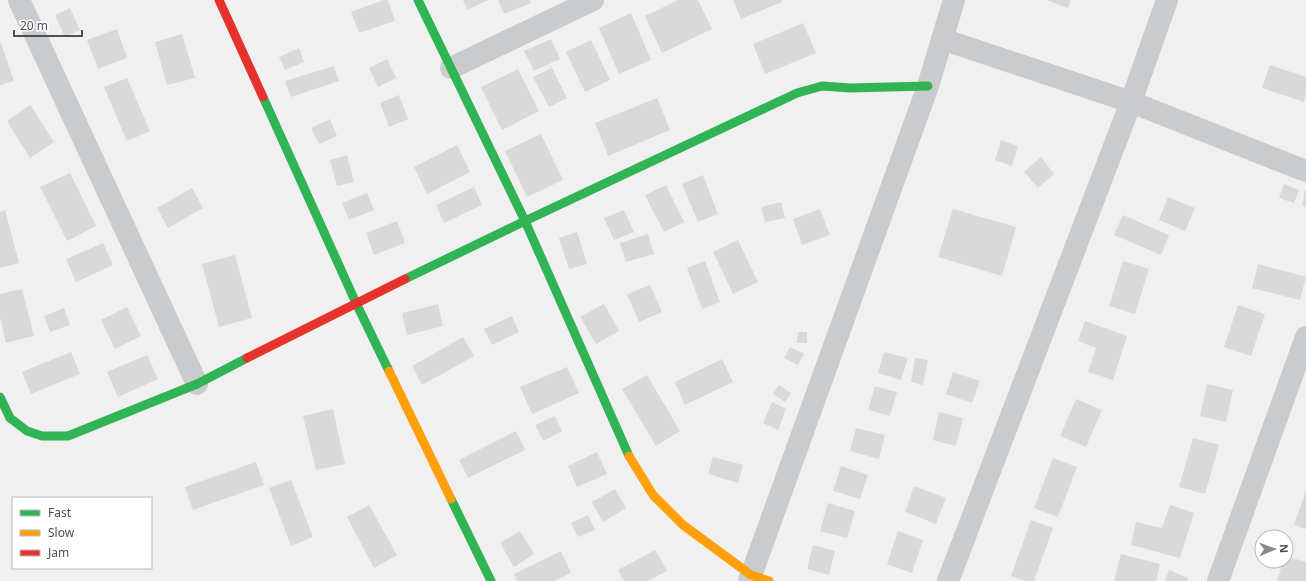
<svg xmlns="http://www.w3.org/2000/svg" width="1306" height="581" viewBox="0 0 1306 581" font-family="'Noto Sans',sans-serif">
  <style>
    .building { fill: #d9d9da }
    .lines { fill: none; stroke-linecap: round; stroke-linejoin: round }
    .street { stroke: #cacbcd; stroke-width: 22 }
    .fast { stroke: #30b455; stroke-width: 9 }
    .slow { stroke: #ff9f0a; stroke-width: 9 }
    .jam { stroke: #e5322d; stroke-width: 9 }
  </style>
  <rect width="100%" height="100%" fill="#f0f0f0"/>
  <g class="building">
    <path d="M 384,0 L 388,0 L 395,21 L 359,33 L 351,12 Z"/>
    <path d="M 463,0 L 488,0 L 467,10 Z"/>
    <path d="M 498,0 L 530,0 L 531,3 L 504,14 Z"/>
    <path d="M 678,0 L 698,0 L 712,29 L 662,53 L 645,16 Z"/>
    <path d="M 733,0 L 781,0 L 782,2 L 741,19 Z"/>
    <path d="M 1046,0 L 1071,0 L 1068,8 Z"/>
    <path d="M 70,8 L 80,30 L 65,37 L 55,15 Z"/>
    <path d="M 631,13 L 651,60 L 619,74 L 599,28 Z"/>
    <path d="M 803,23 L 816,53 L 765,74 L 753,44 Z"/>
    <path d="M 117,29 L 127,58 L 98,69 L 87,40 Z"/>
    <path d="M 182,34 L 195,78 L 167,85 L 155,42 Z"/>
    <path d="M 551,39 L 560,59 L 534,71 L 524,51 Z"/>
    <path d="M 0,40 L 14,81 L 0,85 Z"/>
    <path d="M 591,40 L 610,80 L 585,92 L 566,52 Z"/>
    <path d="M 299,48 L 304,62 L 285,70 L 279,57 Z"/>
    <path d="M 387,59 L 396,78 L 378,87 L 369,68 Z"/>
    <path d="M 1270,65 L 1306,77 L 1306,95 L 1304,102 L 1262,88 Z"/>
    <path d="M 334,66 L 339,81 L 291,97 L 285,81 Z"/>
    <path d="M 552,68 L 567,98 L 549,107 L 533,77 Z"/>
    <path d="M 518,69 L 539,111 L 502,130 L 481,87 Z"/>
    <path d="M 127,78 L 150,131 L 127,141 L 104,87 Z"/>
    <path d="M 399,95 L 408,119 L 389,127 L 380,103 Z"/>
    <path d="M 657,98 L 670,130 L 608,156 L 595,123 Z"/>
    <path d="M 30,105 L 54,142 L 30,158 L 7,121 Z"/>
    <path d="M 330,119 L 337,136 L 319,144 L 311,128 Z"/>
    <path d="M 541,134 L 563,180 L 527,197 L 505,151 Z"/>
    <path d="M 1001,140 L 1018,146 L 1012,166 L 995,160 Z"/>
    <path d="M 457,145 L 470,172 L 427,194 L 414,167 Z"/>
    <path d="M 347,155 L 354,182 L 337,186 L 330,160 Z"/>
    <path d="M 1041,157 L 1054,174 L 1038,188 L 1024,172 Z"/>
    <path d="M 70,173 L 96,226 L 67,241 L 40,187 Z"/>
    <path d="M 703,175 L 718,214 L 698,222 L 682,184 Z"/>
    <path d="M 1284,184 L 1299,190 L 1294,203 L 1279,198 Z"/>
    <path d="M 666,185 L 684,222 L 664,232 L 645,195 Z"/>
    <path d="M 474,187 L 482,205 L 444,223 L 436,205 Z"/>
    <path d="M 192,188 L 203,208 L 168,228 L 157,208 Z"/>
    <path d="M 1305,190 L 1306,190 L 1306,207 L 1302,206 Z"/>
    <path d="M 367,193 L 374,210 L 349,220 L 342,203 Z"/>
    <path d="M 1168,197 L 1195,208 L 1185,231 L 1159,220 Z"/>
    <path d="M 781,202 L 785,218 L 765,222 L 761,207 Z"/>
    <path d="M 820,209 L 830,235 L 802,245 L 793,219 Z"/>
    <path d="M 953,209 L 1016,227 L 1002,276 L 938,257 Z"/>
    <path d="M 5,210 L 19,263 L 0,268 L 0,212 Z"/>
    <path d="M 624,210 L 634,232 L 614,240 L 604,218 Z"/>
    <path d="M 1123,215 L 1169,235 L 1161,255 L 1114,235 Z"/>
    <path d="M 397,221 L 405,243 L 374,255 L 366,233 Z"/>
    <path d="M 577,232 L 587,264 L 569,269 L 559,238 Z"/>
    <path d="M 648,234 L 654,254 L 626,262 L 620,243 Z"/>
    <path d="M 738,240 L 758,282 L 733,294 L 713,252 Z"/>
    <path d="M 103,243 L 113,265 L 76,282 L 66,259 Z"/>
    <path d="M 235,255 L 252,318 L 219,327 L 202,264 Z"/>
    <path d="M 705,261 L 720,302 L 702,309 L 687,268 Z"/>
    <path d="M 1123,261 L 1149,269 L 1135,314 L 1109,306 Z"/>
    <path d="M 1258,264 L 1306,277 L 1300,300 L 1252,288 Z"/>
    <path d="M 650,285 L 662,312 L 639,322 L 627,294 Z"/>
    <path d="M 22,289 L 34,336 L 6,343 L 0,317 L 0,294 Z"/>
    <path d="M 438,304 L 443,326 L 407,335 L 402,313 Z"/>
    <path d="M 604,304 L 619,331 L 596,344 L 580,317 Z"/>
    <path d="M 1238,305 L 1265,314 L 1251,356 L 1224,347 Z"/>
    <path d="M 127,307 L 141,336 L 115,349 L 101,320 Z"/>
    <path d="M 64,308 L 70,325 L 50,332 L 44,316 Z"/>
    <path d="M 512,316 L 519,332 L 492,345 L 484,329 Z"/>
    <path d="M 1085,321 L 1127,336 L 1113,380 L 1088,372 L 1096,348 L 1078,341 Z"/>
    <path d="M 798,332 L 807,332 L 807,343 L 797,343 Z"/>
    <path d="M 463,337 L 474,356 L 422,385 L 412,366 Z"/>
    <path d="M 790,347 L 804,354 L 798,365 L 784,358 Z"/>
    <path d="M 71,352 L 80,374 L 31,394 L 22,372 Z"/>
    <path d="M 884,352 L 908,358 L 901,380 L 878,373 Z"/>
    <path d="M 147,355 L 158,379 L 118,397 L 107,372 Z"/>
    <path d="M 915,358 L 928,360 L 923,385 L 911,382 Z"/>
    <path d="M 722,359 L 733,382 L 685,405 L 675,382 Z"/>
    <path d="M 567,367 L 579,393 L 532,414 L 520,387 Z"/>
    <path d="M 953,372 L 980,381 L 972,403 L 946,394 Z"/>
    <path d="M 647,375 L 680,431 L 656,446 L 622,389 Z"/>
    <path d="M 1207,384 L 1233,390 L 1226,422 L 1200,416 Z"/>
    <path d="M 779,385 L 791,393 L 785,402 L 773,394 Z"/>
    <path d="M 875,386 L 897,392 L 890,416 L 868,410 Z"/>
    <path d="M 1076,399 L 1102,410 L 1086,447 L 1060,436 Z"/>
    <path d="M 772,402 L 786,409 L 778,430 L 763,423 Z"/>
    <path d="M 333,409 L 345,464 L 316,470 L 303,416 Z"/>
    <path d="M 939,412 L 963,418 L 956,446 L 933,440 Z"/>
    <path d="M 555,416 L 562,431 L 543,441 L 535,425 Z"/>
    <path d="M 856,428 L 885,435 L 879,459 L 850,451 Z"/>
    <path d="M 516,431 L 525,450 L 468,478 L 459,460 Z"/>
    <path d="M 1193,438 L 1219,445 L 1205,494 L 1179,487 Z"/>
    <path d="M 597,452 L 607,474 L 577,487 L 568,466 Z"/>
    <path d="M 713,457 L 743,465 L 738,483 L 708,474 Z"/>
    <path d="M 1053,458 L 1077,467 L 1058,517 L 1034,508 Z"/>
    <path d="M 256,462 L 264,485 L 193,510 L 185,487 Z"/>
    <path d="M 841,466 L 868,475 L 860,499 L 833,491 Z"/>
    <path d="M 291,480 L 313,537 L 291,546 L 269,488 Z"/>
    <path d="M 914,486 L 946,498 L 936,524 L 905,512 Z"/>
    <path d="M 615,489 L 626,508 L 603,522 L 592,502 Z"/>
    <path d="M 1306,490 L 1306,529 L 1294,525 Z"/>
    <path d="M 828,503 L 855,511 L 847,538 L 820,531 Z"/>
    <path d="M 369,505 L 397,555 L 374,568 L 347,517 Z"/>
    <path d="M 1170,505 L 1194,513 L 1180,558 L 1131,545 L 1136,522 L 1162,528 Z"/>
    <path d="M 588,515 L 595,530 L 578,537 L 571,523 Z"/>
    <path d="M 1031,520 L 1053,528 L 1034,581 L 1025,581 L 1011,576 Z"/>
    <path d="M 520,531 L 534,554 L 514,567 L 500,543 Z"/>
    <path d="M 898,531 L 923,540 L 912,573 L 887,564 Z"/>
    <path d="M 813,545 L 835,551 L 829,575 L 807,569 Z"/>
    <path d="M 655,550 L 667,571 L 648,581 L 624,581 L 618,570 Z"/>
    <path d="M 561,551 L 571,573 L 555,581 L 517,581 L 514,574 Z"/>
    <path d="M 1121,554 L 1160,564 L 1156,581 L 1114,581 Z"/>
    <path d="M 1286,556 L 1306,562 L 1306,581 L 1277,581 L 1283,561 L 1286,561 Z"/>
    <path d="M 1169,570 L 1188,578 L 1187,581 L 1165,581 Z"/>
  </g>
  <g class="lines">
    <g class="street">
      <path d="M 19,0 L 197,384"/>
      <path d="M 942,39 L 1131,102 L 1306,171"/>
      <path d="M 451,68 L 593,0"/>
      <path d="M 749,581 L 928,86 L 954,0"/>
      <path d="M 948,581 L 1131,102 L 1167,0"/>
      <path d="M 1218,581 L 1306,337"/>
    </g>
    <g class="fast">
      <path d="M 418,0 L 525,221 L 629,456"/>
      <path d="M 263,97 L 356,303 L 389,371"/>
      <path d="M 405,279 L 525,221 L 797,93 L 822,86 L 850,88 L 928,86"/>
      <path d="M 0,397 L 10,418 L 27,431 L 42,436 L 68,436 L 197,384 L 247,358"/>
      <path d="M 451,499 L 491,581"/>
    </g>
    <g class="slow">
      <path d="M 389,371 L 451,499"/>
      <path d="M 629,456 L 653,495 L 683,525 L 751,575 L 769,581"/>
    </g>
    <g class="jam">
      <path d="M 219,0 L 263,97"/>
      <path d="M 247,358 L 405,279"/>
    </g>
  </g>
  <rect x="12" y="497" width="140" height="72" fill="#ffffff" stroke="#b6b9bd"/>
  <rect x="20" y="510" width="20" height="6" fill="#30b455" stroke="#b6b9bd"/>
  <text x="48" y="517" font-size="12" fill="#48515a">Fast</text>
  <rect x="20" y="530" width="20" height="6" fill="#ff9f0a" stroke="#b6b9bd"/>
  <text x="48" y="537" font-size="12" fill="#48515a">Slow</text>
  <rect x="20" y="550" width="20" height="6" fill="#e5322d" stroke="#b6b9bd"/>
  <text x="48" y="557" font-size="12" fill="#48515a">Jam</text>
  <g transform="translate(1274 549) rotate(88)"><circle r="19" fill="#ffffff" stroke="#b6b9bd"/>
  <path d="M0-3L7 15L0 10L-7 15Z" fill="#83898e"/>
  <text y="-6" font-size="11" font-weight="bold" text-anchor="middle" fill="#48515a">N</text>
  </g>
  <path d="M14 30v6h68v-6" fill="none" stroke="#48515a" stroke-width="2"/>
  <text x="20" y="30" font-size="12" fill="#48515a" stroke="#ffffff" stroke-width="3" paint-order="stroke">20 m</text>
</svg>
